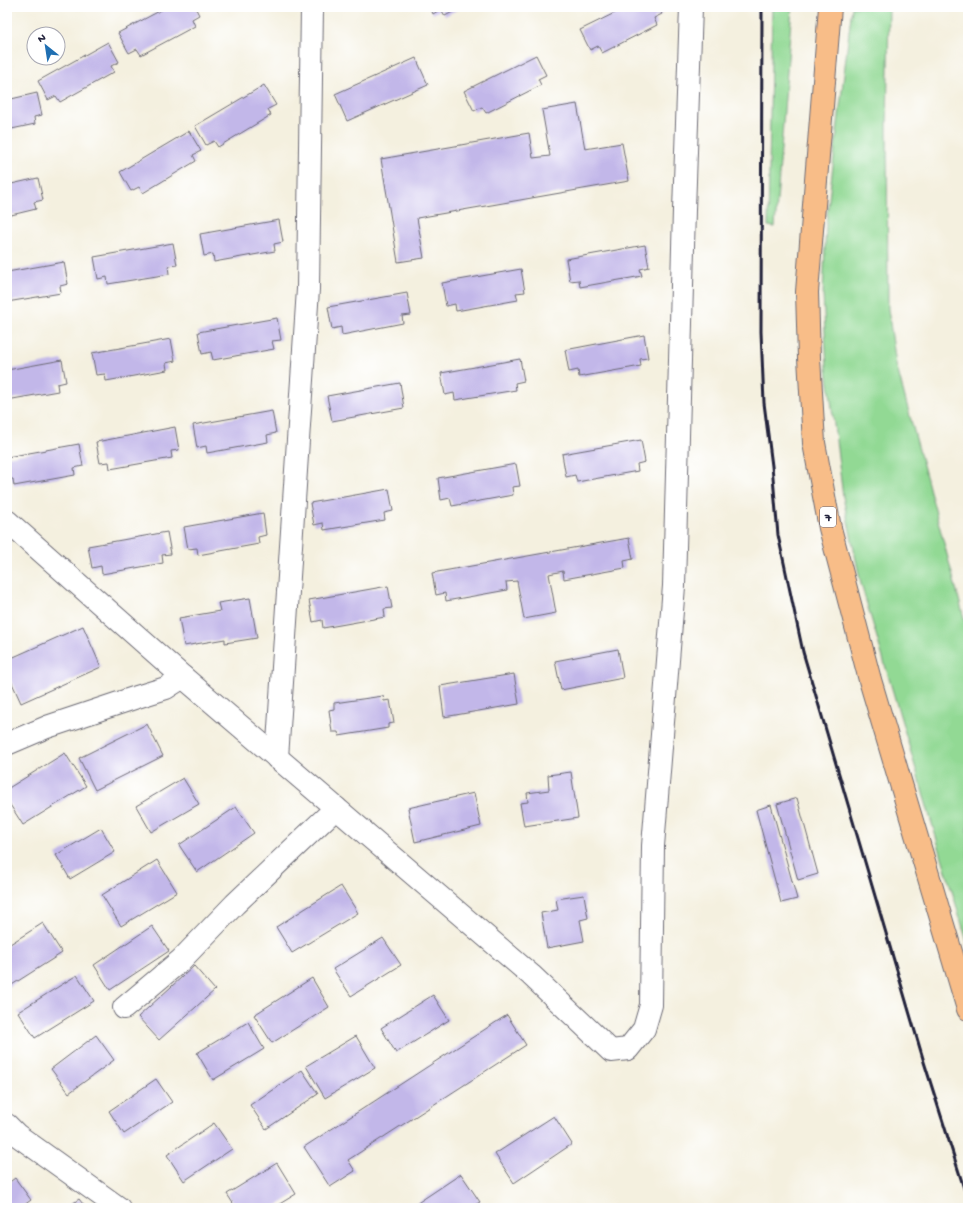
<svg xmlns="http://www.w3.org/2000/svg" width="975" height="1215" viewBox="0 0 975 1215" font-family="'Gochi Hand',sans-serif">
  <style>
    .green { fill: #92d994; stroke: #5a7e68 }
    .building { fill: #c2b7e9 }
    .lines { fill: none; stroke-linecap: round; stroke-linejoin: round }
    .street-casing { stroke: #6c6a74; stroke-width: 24 }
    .highway-casing { stroke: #6c6a74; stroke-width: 24 }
    .street { stroke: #fff; stroke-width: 22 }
    .highway { stroke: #f8bd88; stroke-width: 22 }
    .rail { stroke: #22223b; stroke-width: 3 }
    .labels { text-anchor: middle; stroke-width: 3; stroke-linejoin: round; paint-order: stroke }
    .shield { fill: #fff; stroke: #646476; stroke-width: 1 }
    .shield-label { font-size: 12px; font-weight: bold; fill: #22223b }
  </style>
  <rect width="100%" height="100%" fill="#fff"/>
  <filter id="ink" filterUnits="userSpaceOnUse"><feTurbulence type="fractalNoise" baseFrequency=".025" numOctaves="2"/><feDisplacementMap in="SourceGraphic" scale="8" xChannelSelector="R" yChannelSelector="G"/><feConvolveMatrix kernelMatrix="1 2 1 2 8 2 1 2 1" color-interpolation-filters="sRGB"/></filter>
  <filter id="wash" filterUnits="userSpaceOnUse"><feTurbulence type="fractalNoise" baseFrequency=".012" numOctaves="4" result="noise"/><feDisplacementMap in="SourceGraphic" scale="16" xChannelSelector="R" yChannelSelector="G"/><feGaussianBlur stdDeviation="0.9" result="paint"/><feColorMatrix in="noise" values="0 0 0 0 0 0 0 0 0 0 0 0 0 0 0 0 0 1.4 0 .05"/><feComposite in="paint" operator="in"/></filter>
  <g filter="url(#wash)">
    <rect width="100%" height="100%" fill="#f4f0df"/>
    <g class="green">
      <path d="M 772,7 L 792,7 L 775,227 L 768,226 Z"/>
      <path d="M 852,7 L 889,7 L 887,131 L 888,309 L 896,364 L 968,633 L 968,945 L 861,584 L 843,497 L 827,368 L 823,295 L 826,224 Z"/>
    </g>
    <g id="blocks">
      <g class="building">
        <path d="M 167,7 L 195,7 L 199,15 L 192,19 L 195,26 L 141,55 L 137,49 L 129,53 L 118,33 Z"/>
        <path d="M 430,7 L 462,7 L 445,16 L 441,9 L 433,14 Z"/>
        <path d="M 627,7 L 658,7 L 662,14 L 654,18 L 657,25 L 602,53 L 598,46 L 590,50 L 580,30 Z"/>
        <path d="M 108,42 L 119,62 L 111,66 L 114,72 L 60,102 L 56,96 L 48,100 L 38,81 Z"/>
        <path d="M 536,55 L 546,75 L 538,79 L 541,85 L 486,113 L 482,107 L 474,111 L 464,91 Z"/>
        <path d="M 416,58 L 428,85 L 347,121 L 335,94 Z"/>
        <path d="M 264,85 L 276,105 L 268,109 L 271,115 L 218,147 L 214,141 L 206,145 L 195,126 Z"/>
        <path d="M 37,93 L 42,115 L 34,117 L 35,124 L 7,130 L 7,100 Z"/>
        <path d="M 577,104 L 585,149 L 622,143 L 629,181 L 417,218 L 424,258 L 398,262 L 381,159 L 529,133 L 533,158 L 550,156 L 542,110 Z"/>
        <path d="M 189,131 L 201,151 L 193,155 L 196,161 L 143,193 L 139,187 L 131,191 L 120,172 Z"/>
        <path d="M 38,178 L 43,200 L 34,202 L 36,209 L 7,216 L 7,185 Z"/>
        <path d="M 279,220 L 283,242 L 274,244 L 275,251 L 214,262 L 213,254 L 204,256 L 200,234 Z"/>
        <path d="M 173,243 L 177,265 L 168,266 L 169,274 L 108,284 L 107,277 L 98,279 L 94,257 Z"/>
        <path d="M 645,245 L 649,267 L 640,269 L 642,276 L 580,287 L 579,280 L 570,281 L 566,259 Z"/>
        <path d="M 64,262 L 68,284 L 60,286 L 61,293 L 7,302 L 7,272 Z"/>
        <path d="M 521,269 L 525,292 L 516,293 L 518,300 L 456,311 L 455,304 L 446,306 L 442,283 Z"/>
        <path d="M 407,293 L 411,315 L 402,316 L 403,323 L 342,335 L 341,327 L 332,329 L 328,307 Z"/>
        <path d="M 277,318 L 281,340 L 272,341 L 274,349 L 213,360 L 211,352 L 202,354 L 198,332 Z"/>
        <path d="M 644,335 L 648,358 L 640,359 L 641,366 L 579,377 L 578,370 L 569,372 L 565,350 Z"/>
        <path d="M 171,339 L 175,361 L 166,363 L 167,370 L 106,381 L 105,374 L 96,375 L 92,353 Z"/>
        <path d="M 520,359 L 524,381 L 515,383 L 516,390 L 455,400 L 454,393 L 445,395 L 441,373 Z"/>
        <path d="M 62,360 L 66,382 L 57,384 L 58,391 L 7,400 L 7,370 Z"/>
        <path d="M 400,383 L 404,408 L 332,421 L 327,396 Z"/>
        <path d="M 272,411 L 276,433 L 267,435 L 268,442 L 207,453 L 206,446 L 197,448 L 193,425 Z"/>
        <path d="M 175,427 L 179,450 L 171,451 L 172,458 L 110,469 L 109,462 L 100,463 L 96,442 Z"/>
        <path d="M 641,440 L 645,462 L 637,464 L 638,471 L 577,482 L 575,475 L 566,477 L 562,454 Z"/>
        <path d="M 79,444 L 83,466 L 74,468 L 75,475 L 14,486 L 13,479 L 7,479 L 7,457 Z"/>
        <path d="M 516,464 L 520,486 L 512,487 L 513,495 L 452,506 L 450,498 L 441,500 L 438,478 Z"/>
        <path d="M 389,489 L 393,511 L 384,513 L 385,520 L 324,530 L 323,523 L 314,525 L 310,503 Z"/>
        <path d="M 263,513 L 266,535 L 258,537 L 259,544 L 198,555 L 197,548 L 188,549 L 184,527 Z"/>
        <path d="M 167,532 L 171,554 L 162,555 L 163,563 L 102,574 L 101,566 L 92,568 L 88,546 Z"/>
        <path d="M 629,538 L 633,559 L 624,561 L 625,568 L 564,579 L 563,571 L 549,574 L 556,613 L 524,619 L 517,581 L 506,582 L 507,590 L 446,601 L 445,593 L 436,595 L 432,573 Z"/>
        <path d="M 388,586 L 392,608 L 384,609 L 385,617 L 323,628 L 322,620 L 313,622 L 309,600 Z"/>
        <path d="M 250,598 L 257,638 L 225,643 L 225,639 L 184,646 L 179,618 L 220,611 L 218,603 Z"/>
        <path d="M 83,626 L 101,667 L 21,703 L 7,672 L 7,660 Z"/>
        <path d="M 618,649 L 623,678 L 561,690 L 555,661 Z"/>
        <path d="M 514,674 L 519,704 L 444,717 L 440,686 Z"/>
        <path d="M 383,696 L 384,701 L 390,700 L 394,723 L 388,724 L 388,728 L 339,736 L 338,732 L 332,732 L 329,710 L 334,709 L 334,703 Z"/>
        <path d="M 147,724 L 163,756 L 95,790 L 79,758 Z"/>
        <path d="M 65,753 L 86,786 L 23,825 L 7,800 L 7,789 Z"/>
        <path d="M 571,772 L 578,818 L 524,826 L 520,803 L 528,802 L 527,793 L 549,790 L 548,775 Z"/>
        <path d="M 183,778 L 199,804 L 151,832 L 136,806 Z"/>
        <path d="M 474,793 L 481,826 L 415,842 L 408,808 Z"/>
        <path d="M 797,798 L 818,874 L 798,880 L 777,804 Z"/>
        <path d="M 771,805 L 797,899 L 781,903 L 756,810 Z"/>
        <path d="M 236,807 L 254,833 L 197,872 L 179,845 Z"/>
        <path d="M 101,828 L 115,852 L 70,879 L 56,855 Z"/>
        <path d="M 157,860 L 177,892 L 121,926 L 102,895 Z"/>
        <path d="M 341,886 L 358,913 L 292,953 L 276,927 Z"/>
        <path d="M 584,895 L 588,918 L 580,920 L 584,941 L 547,948 L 541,913 L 558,910 L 556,899 Z"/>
        <path d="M 43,923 L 62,953 L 7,988 L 7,946 Z"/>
        <path d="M 152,926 L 169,951 L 110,990 L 94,965 Z"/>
        <path d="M 383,938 L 401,965 L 351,996 L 333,969 Z"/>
        <path d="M 194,966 L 215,990 L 159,1040 L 138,1017 Z"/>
        <path d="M 77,975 L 94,1001 L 35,1038 L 18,1012 Z"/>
        <path d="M 312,978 L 329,1007 L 272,1043 L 254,1015 Z"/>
        <path d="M 433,995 L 449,1020 L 396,1053 L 381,1028 Z"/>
        <path d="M 507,1015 L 526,1045 L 348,1160 L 355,1171 L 330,1187 L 304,1147 Z"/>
        <path d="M 248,1022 L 264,1049 L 213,1080 L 197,1053 Z"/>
        <path d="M 96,1035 L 114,1060 L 69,1093 L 51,1069 Z"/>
        <path d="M 356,1036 L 375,1068 L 325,1098 L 306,1066 Z"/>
        <path d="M 302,1070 L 318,1094 L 266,1129 L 250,1105 Z"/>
        <path d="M 156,1079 L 172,1102 L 124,1134 L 109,1111 Z"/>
        <path d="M 554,1116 L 572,1144 L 514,1183 L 495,1154 Z"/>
        <path d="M 214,1123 L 232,1149 L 184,1181 L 167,1155 Z"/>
        <path d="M 277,1163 L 296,1194 L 273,1208 L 236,1208 L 227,1194 Z"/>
        <path d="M 461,1174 L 480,1202 L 470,1208 L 410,1208 Z"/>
        <path d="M 15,1178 L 31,1200 L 20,1208 L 7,1208 L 7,1184 Z"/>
        <path d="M 79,1199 L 86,1208 L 66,1208 Z"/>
      </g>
    </g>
  </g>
  <g filter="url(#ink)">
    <use href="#blocks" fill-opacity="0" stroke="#6c6a74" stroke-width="1"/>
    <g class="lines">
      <defs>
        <g id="street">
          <path d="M 7,521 L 183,677 L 531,975 L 611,1051 L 628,1049 L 644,1029 L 651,1005 L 653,846 L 674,586 L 684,210 L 691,7"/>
          <path d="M 7,744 L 47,727 L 137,697 L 166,688 L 183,677"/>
          <path d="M 277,758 L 308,289 L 312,7"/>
          <path d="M 124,1008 L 181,960 L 235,904 L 336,808"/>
          <path d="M 7,1125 L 17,1135 L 119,1208"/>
        </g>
        <path id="highway" d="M 830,7 L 807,292 L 809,358 L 814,443 L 830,528 L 870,680 L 968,1009"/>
      </defs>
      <use href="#street" class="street-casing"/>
      <use href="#highway" class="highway-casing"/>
      <use href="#street" class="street"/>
      <use href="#highway" class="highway"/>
      <path class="rail" d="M 762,7 L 761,332 L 764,403 L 772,466 L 778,535 L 803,652 L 924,1062 L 968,1201"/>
    </g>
  </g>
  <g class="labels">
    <rect class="shield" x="820" y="507" width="16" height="20" rx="3"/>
    <g class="shield-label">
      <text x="828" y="521">7</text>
    </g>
  </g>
  <rect width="975" height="1215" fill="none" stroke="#fff" stroke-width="24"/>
  <g transform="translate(46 46) rotate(330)"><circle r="19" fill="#ffffff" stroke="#a7a7b1"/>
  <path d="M0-3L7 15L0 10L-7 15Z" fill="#1f6fb2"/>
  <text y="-6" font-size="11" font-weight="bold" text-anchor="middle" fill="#22223b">N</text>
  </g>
</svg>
